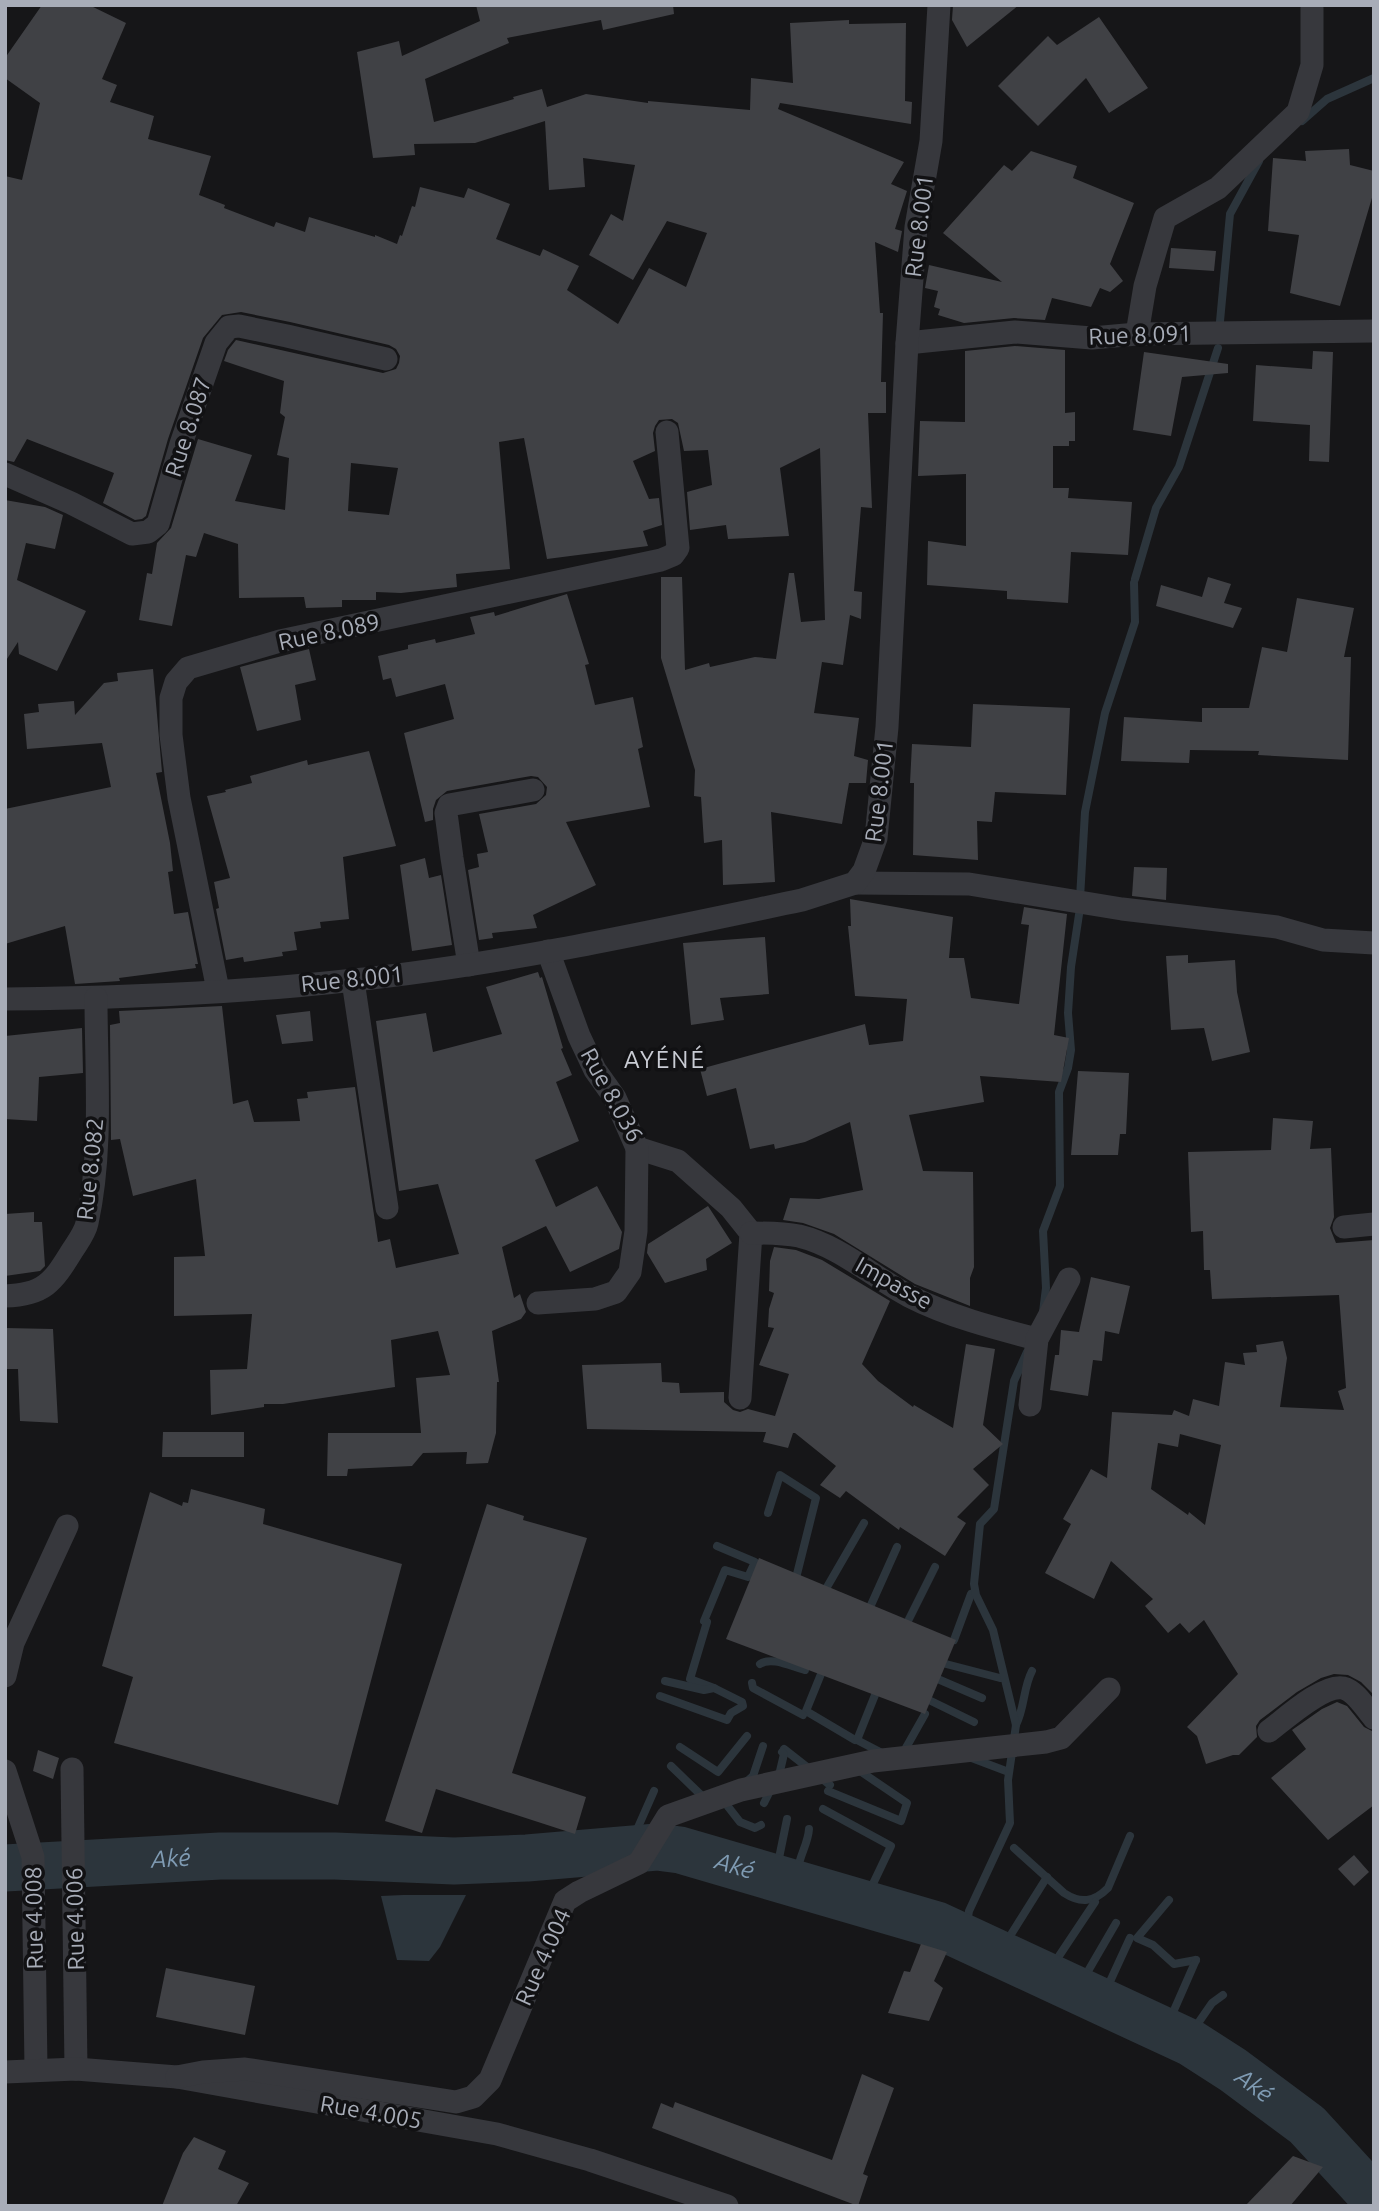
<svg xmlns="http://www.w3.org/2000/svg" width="1379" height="2211" viewBox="0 0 1379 2211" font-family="Ubuntu,sans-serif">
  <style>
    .water { fill: #2c353c }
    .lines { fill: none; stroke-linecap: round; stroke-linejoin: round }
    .stream { stroke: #2c353c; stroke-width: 8 }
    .river { stroke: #2c353c; stroke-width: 47 }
    .building { fill: #404145; fill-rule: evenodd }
    .street { stroke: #37383d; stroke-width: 23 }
    .labels { text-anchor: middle; stroke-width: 7; stroke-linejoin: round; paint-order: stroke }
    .street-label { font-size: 23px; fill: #a8adb8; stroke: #111113 }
    .neighbourhood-label { font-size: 24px; letter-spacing: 2px; fill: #c9ccd4; stroke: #111113 }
    .water-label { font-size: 24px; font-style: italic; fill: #7f9bb3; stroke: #111113 }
  </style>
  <rect width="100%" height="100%" fill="#161618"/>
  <path class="water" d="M 403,1895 L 466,1895 L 440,1947 L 429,1961 L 397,1960 L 381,1896 Z"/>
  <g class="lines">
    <g class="stream">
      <path d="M 1302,121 L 1327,99 L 1374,78"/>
      <path d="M 1219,332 L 1230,214 L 1259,161"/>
      <path d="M 1135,579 L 1156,508 L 1179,467 L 1218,348"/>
      <path d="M 1080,898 L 1085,812 L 1105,713 L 1135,622 L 1134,583"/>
      <path d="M 1043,1312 L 1046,1288 L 1043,1231 L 1060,1186 L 1059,1092 L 1068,1068 L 1071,1050 L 1068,1013 L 1071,967 L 1080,908"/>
      <path d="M 768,1513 L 780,1475 L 816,1498 L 797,1574"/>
      <path d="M 827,1587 L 864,1523"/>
      <path d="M 871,1605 L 897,1547"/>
      <path d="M 908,1621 L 935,1567"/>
      <path d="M 954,1640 L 971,1594"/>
      <path d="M 760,1664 C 772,1656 792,1667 805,1670"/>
      <path d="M 946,1664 L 1000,1678"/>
      <path d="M 821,1674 L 806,1711 L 855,1740"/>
      <path d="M 940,1680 L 982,1698"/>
      <path d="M 752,1683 L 753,1688 L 803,1715"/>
      <path d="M 714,1688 L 690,1679 L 707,1622 L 704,1621 L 725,1570 L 748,1577 L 755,1562 L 717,1546"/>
      <path d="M 875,1695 L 857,1740 L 882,1753"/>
      <path d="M 660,1696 L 727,1720 L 731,1713 L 743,1706 L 742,1702 L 714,1688 L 704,1690 L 665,1681"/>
      <path d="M 931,1701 L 974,1722"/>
      <path d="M 1016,1725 C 1025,1707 1023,1688 1032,1671"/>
      <path d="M 680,1747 L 718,1772 L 747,1736"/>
      <path d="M 784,1749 L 830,1785"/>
      <path d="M 903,1753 L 925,1714"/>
      <path d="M 969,1757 L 1006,1771"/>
      <path d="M 671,1766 L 701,1795 L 696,1800"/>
      <path d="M 746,1782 L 753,1776 L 763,1746"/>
      <path d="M 828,1791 L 901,1821 L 907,1803 L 857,1769"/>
      <path d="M 764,1803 L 780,1771 L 784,1754 L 782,1752"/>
      <path d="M 726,1804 L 740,1822 L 755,1828 L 761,1825"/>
      <path d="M 823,1809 L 891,1846 L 871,1888"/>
      <path d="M 635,1834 L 654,1791"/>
      <path d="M 1014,1848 L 1064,1893 C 1081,1904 1094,1902 1108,1888 L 1130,1836"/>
      <path d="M 778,1863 L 787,1819"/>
      <path d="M 798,1869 C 800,1854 808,1844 809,1829"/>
      <path d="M 1169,1900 L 1137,1938 L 1153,1945 L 1174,1964 L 1196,1960"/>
      <path d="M 965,1933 L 969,1911 L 1010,1823 L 1008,1780 L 1016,1725 L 993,1630 L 976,1595 L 974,1584 L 980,1524 L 994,1509 L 1014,1381 L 1027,1352"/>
      <path d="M 1005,1944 L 1047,1877"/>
      <path d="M 1053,1965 L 1095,1902"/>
      <path d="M 1084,1978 L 1116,1923"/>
      <path d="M 1107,1988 L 1130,1938"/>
      <path d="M 1171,2017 L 1196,1960"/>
      <path d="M 1194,2029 L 1212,2003 L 1223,1995"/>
    </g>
    <path class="river" id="s1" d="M 5,1868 L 220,1856 L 335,1856 L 454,1861 L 527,1858 L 657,1847 L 680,1850 L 937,1925 L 1191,2043 L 1233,2070 L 1307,2125 L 1374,2198"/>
  </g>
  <g class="building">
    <path d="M 42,5 L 89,5 L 126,23 L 102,79 L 117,85 L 110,102 L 154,116 L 148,139 L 211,156 L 199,195 L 225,205 L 224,208 L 274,227 L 276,222 L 305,232 L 309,217 L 375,237 L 375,235 L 397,244 L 400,235 L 402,236 L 412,206 L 415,207 L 420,187 L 464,198 L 468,188 L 510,204 L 496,239 L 540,256 L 543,249 L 579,266 L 567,290 L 618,324 L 649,268 L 686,287 L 707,233 L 667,221 L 633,280 L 589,255 L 611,214 L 623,221 L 635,165 L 583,158 L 585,187 L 549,190 L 545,121 L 475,143 L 414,144 L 415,155 L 373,158 L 357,52 L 399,41 L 402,56 L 480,21 L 476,5 L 673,5 L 674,14 L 603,30 L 601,20 L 507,38 L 509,43 L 425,79 L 434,122 L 514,99 L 513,97 L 542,89 L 547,107 L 586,94 L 648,103 L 648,101 L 750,110 L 751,78 L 793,83 L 790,23 L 849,20 L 849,24 L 906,23 L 905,101 L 912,102 L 911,124 L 780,103 L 778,109 L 904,162 L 891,184 L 907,191 L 895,229 L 902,231 L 898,252 L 875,242 L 880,313 L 883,313 L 881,382 L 886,382 L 886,413 L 868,413 L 872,508 L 861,507 L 854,591 L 862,592 L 861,619 L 850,615 L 843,665 L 822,662 L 814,713 L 859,718 L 854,756 L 868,760 L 866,783 L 849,783 L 842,824 L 771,812 L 775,882 L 723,885 L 722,840 L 704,843 L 701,797 L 694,796 L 695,770 L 661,658 L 661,577 L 682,577 L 685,670 L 709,663 L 710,667 L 755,657 L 776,659 L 789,573 L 794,573 L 801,622 L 825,620 L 820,448 L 780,468 L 789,536 L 728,539 L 726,525 L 690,530 L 687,492 L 712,485 L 708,450 L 684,451 L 678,423 L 672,419 L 659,420 L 655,426 L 653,433 L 655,451 L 633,461 L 649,499 L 659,498 L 662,525 L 643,531 L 648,546 L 547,559 L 524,438 L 499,442 L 510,569 L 456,574 L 457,587 L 401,593 L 376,592 L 376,600 L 342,600 L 342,607 L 306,608 L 304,597 L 239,598 L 238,544 L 204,533 L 196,557 L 186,555 L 172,626 L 139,620 L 147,573 L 152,574 L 157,543 L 171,528 L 198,439 L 252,455 L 235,501 L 285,510 L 289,458 L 277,455 L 285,417 L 280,413 L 284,381 L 224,361 L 228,350 L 236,340 L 383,373 L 396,369 L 399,363 L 400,356 L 396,349 L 389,345 L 290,322 L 241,312 L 222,315 L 203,338 L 168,439 L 146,516 L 142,519 L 135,520 L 103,503 L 114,473 L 27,439 L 14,462 L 5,460 L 5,176 L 22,180 L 40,103 L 5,78 L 5,58 ZM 351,463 L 398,468 L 389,515 L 348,511 Z"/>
    <path d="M 953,5 L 1019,5 L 967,47 L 952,20 Z"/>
    <path d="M 1099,17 L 1148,88 L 1109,113 L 1086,78 L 1038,126 L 998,86 L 1048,36 L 1057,45 Z"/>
    <path d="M 1349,149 L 1350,165 L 1374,171 L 1374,191 L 1340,306 L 1290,293 L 1299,235 L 1268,231 L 1273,158 L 1306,161 L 1305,151 Z"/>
    <path d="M 1031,151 L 1077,166 L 1073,178 L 1134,203 L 1110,264 L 1123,281 L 1110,292 L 1100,288 L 1091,307 L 1052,298 L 1045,320 L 1014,318 L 964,323 L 938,315 L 940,309 L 934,307 L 938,291 L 925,288 L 929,265 L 1002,282 L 943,233 L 1004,165 L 1012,171 Z"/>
    <path d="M 1171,248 L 1216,251 L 1214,271 L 1169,268 Z"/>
    <path d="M 1015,346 L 1065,350 L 1065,413 L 1075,412 L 1075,441 L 1069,441 L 1069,446 L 1053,446 L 1053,488 L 1069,488 L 1068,498 L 1132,502 L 1128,555 L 1071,552 L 1068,603 L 1007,599 L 1007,591 L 927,585 L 928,541 L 966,546 L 966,474 L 918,476 L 920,421 L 965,422 L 965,351 Z"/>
    <path d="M 1313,351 L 1333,352 L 1329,462 L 1309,461 L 1310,425 L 1253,421 L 1256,365 L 1312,369 Z"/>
    <path d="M 1144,352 L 1228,364 L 1228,373 L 1182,377 L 1171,436 L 1133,430 Z"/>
    <path d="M 5,500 L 45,507 L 63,515 L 55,549 L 26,543 L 17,580 L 86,611 L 57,671 L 19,654 L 18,642 L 5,662 Z"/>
    <path d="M 1208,577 L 1231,584 L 1224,603 L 1242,608 L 1233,628 L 1156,606 L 1161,585 L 1202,597 Z"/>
    <path d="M 567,594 L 589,664 L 585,665 L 595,705 L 633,697 L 643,747 L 638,749 L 650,807 L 566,822 L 596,885 L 533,915 L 537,928 L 492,933 L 493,938 L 479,940 L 468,870 L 479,867 L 477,854 L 488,852 L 479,814 L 536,804 L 546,795 L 547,787 L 538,777 L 531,776 L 447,791 L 436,800 L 433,809 L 433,820 L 425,822 L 404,733 L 454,719 L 445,684 L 396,697 L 391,678 L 383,680 L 378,656 L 408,649 L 408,645 L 435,639 L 436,643 L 475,634 L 470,617 L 494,612 L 495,616 Z"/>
    <path d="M 1297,598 L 1354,608 L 1344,657 L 1351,657 L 1348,760 L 1258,755 L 1259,751 L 1190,750 L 1189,763 L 1121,761 L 1124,717 L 1202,722 L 1202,708 L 1249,708 L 1262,647 L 1287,652 Z"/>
    <path d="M 309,649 L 316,680 L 295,685 L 301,720 L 257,731 L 240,667 Z"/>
    <path d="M 153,669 L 162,772 L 156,773 L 170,843 L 173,871 L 168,872 L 174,914 L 188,912 L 198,964 L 195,964 L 196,968 L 119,978 L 120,981 L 75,984 L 65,926 L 5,944 L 5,809 L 111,787 L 102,743 L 27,749 L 24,714 L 39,712 L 38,704 L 74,701 L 75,715 L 104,683 L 118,681 L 117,673 Z"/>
    <path d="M 973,704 L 1070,708 L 1066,795 L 995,792 L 992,822 L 977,821 L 978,860 L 913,855 L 914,783 L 910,783 L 912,744 L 971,747 Z"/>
    <path d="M 369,751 L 396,846 L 343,857 L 349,919 L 320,922 L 321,928 L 294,932 L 297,950 L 282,952 L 283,956 L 244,962 L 243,957 L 226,960 L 216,909 L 219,908 L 214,882 L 230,878 L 207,796 L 226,792 L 225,790 L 252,783 L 250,776 L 307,760 L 308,765 Z"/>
    <path d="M 425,858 L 429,878 L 441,875 L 452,945 L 412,951 L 400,865 Z"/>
    <path d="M 1134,867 L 1167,868 L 1166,900 L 1132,896 Z"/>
    <path d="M 850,899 L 953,917 L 949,958 L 964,958 L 971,998 L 1019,1004 L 1029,925 L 1021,924 L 1024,907 L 1067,914 L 1054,1035 L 1069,1038 L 1061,1082 L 980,1076 L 984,1102 L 909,1115 L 923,1171 L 973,1172 L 974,1267 L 970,1278 L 970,1306 L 915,1284 L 834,1234 L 803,1223 L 783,1220 L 790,1198 L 819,1199 L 863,1190 L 850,1122 L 805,1142 L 775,1149 L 774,1144 L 750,1149 L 736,1088 L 707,1096 L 700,1069 L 865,1024 L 869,1045 L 903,1041 L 907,999 L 855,996 L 848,926 L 851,926 Z"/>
    <path d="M 765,937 L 769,994 L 720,998 L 724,1020 L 691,1025 L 683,943 Z"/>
    <path d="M 1188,955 L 1188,963 L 1235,960 L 1237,992 L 1250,1052 L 1212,1061 L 1204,1028 L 1171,1030 L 1166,956 Z"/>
    <path d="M 538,972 L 540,978 L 542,977 L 563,1048 L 561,1049 L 572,1075 L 556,1082 L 579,1141 L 535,1160 L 556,1207 L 597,1186 L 622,1232 L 619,1249 L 570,1272 L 546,1226 L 502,1247 L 514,1298 L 520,1294 L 526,1312 L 521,1319 L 492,1331 L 499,1382 L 497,1382 L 496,1433 L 488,1463 L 466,1464 L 467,1452 L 423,1453 L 412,1466 L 348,1469 L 347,1476 L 327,1476 L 328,1433 L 421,1433 L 416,1378 L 450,1375 L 438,1331 L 391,1340 L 395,1387 L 283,1404 L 264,1404 L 264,1407 L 211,1415 L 210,1370 L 247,1369 L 252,1314 L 174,1316 L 174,1257 L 205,1256 L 196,1179 L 133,1196 L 120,1139 L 111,1140 L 110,1025 L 120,1023 L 119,1011 L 222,1006 L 233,1104 L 248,1100 L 254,1122 L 300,1121 L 297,1099 L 308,1098 L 307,1092 L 355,1087 L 378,1242 L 390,1239 L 396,1268 L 459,1254 L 438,1184 L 399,1191 L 376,1021 L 426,1013 L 433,1052 L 502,1034 L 486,987 Z"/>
    <path d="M 310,1011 L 313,1041 L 282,1044 L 276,1015 Z"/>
    <path d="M 82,1028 L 83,1073 L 39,1077 L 37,1121 L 5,1119 L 5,1036 Z"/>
    <path d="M 1078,1071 L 1129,1073 L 1126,1134 L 1120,1134 L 1118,1155 L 1071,1155 Z"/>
    <path d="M 1273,1118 L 1313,1121 L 1310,1149 L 1331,1148 L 1334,1217 L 1330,1228 L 1336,1243 L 1374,1240 L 1374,1695 L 1361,1682 L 1348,1675 L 1334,1674 L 1321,1678 L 1297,1692 L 1260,1720 L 1256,1726 L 1257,1737 L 1239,1755 L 1233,1755 L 1206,1764 L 1197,1736 L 1187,1727 L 1238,1674 L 1204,1620 L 1189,1633 L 1180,1623 L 1168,1633 L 1145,1606 L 1153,1599 L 1111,1561 L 1094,1599 L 1045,1573 L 1071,1524 L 1063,1519 L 1091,1469 L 1107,1478 L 1112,1412 L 1172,1415 L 1174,1410 L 1189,1416 L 1193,1399 L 1219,1406 L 1225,1362 L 1245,1365 L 1243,1353 L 1257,1352 L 1256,1345 L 1283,1341 L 1287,1358 L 1280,1407 L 1344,1410 L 1338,1391 L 1346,1388 L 1339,1295 L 1212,1299 L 1210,1270 L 1204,1270 L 1203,1231 L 1191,1232 L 1188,1152 L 1271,1150 ZM 1180,1434 L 1221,1445 L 1205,1525 L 1189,1512 L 1188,1515 L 1151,1489 L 1158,1443 L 1178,1447 Z"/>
    <path d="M 708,1206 L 732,1243 L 706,1259 L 707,1270 L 665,1283 L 647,1253 L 648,1244 Z"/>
    <path d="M 34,1212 L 34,1222 L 42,1222 L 45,1266 L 40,1271 L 5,1276 L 5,1214 Z"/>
    <path d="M 774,1247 L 796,1250 L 822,1260 L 890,1301 L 862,1364 L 878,1381 L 913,1407 L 914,1405 L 953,1428 L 966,1344 L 995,1349 L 983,1425 L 1003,1444 L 973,1469 L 989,1485 L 957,1517 L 966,1523 L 945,1556 L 900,1527 L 899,1530 L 846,1491 L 840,1498 L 820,1485 L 836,1466 L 795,1433 L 793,1433 L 788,1448 L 763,1442 L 766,1432 L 587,1429 L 582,1365 L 661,1363 L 662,1382 L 679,1383 L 680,1393 L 724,1392 L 724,1402 L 733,1410 L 740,1412 L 748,1409 L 775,1416 L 789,1374 L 759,1365 L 774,1328 L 768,1327 L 769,1309 L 774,1293 L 769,1291 L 770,1261 Z"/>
    <path d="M 1091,1277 L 1130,1286 L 1119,1334 L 1105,1331 L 1102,1361 L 1093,1360 L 1088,1396 L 1050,1390 L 1055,1355 L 1059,1355 L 1061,1330 L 1079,1332 Z"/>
    <path d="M 5,1328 L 53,1329 L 58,1423 L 20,1421 L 18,1369 L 5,1369 Z"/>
    <path d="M 163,1432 L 244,1432 L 244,1457 L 162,1457 Z"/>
    <path d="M 191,1489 L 265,1509 L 263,1524 L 402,1564 L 338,1805 L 114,1743 L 133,1677 L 102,1666 L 150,1492 L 182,1506 L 183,1502 L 188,1503 Z"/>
    <path d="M 487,1504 L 524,1516 L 523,1520 L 587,1538 L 512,1773 L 586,1797 L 575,1834 L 436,1789 L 422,1833 L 385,1821 Z"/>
    <path d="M 759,1558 L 956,1640 L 925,1714 L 726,1639 Z"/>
    <path d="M 1337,1702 L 1347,1706 L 1364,1727 L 1374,1732 L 1374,1805 L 1328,1840 L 1271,1778 L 1306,1749 L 1292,1730 L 1322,1709 Z"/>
    <path d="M 38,1750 L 59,1758 L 53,1779 L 33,1771 Z"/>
    <path d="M 1354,1855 L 1369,1872 L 1354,1886 L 1338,1869 Z"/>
    <path d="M 921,1944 L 947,1952 L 934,1981 L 943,1988 L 929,2021 L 888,2013 L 904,1971 L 910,1972 Z"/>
    <path d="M 166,1968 L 255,1986 L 245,2035 L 156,2017 Z"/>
    <path d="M 862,2074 L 894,2088 L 863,2174 L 868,2176 L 858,2206 L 652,2128 L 661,2103 L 673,2108 L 675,2102 L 832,2160 Z"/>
    <path d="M 194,2137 L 226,2151 L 218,2169 L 249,2183 L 236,2206 L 162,2206 L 183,2153 Z"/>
    <path d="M 1293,2156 L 1323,2167 L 1290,2206 L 1245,2206 Z"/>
  </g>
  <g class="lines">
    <g class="street">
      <path d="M 1137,334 L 1145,286 L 1165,218 L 1218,188 L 1298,112 L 1312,65 L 1312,8"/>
      <path d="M 907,343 L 1015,332 L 1092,338 L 1137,334 L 1374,331"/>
      <path d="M 5,474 L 71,503 L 132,534 L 148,532 L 158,524 L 181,444 L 216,343 L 229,327 L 239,326 L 287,336 L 386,359"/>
      <path d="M 855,883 L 969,884 L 1122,909 L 1277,927 L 1323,940 L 1374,943"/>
      <path d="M 548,951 L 579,1036 L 595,1070 L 615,1098 L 637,1148 L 678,1161 L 731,1208 L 751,1233 L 740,1398"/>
      <path d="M 469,965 L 452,858 L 446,813 L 449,805 L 533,790"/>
      <path d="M 353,981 L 387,1208"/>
      <path d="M 218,990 L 179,798 L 171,735 L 171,698 L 176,682 L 188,668 L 280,641 L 661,560 L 673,555 L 678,548 L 667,432"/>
      <path d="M 5,999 C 121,998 239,993 354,980 C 505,964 654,931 802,900 L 855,883 L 864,871 L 876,838 L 887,727 L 907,343 L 916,227 L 931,141 L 939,5"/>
      <path d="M 1344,1227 L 1374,1224"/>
      <path d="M 751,1233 C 767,1233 783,1233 799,1236 C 840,1246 873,1277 909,1296 C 948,1316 994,1328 1037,1339"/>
      <path d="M 5,1296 C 44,1295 53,1282 72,1251 C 77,1243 85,1233 87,1223 C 103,1150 96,1072 96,998"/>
      <path d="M 538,1303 L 595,1299 L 616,1292 L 630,1272 L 636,1231 L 637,1148"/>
      <path d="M 1030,1405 L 1037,1339 L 1069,1279"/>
      <path d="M 5,1676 L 13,1643 L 67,1526"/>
      <path d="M 1269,1731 C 1285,1719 1323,1684 1343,1688 C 1356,1691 1366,1709 1374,1718"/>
      <path d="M 72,1769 L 76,2069"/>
      <path d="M 5,1771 L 33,1857 L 36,2069"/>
      <path d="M 5,2072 L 76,2069 L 177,2077 L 497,2134 L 590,2160 L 727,2206"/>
      <path d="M 177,2077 L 203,2072 L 245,2069 L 456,2102 L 473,2097 L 490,2080 L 565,1901 L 579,1892 L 639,1863 L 668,1816 L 741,1790 L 873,1761 L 1046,1742 L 1061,1738 L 1109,1689"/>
    </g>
  </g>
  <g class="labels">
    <g class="street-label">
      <text transform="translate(919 226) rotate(-83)" y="8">Rue 8.001</text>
      <text transform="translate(1140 335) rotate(-2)" y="8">Rue 8.091</text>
      <text transform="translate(188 427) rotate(-72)" y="8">Rue 8.087</text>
      <text transform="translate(329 632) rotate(-12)" y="8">Rue 8.089</text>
      <text transform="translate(879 791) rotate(-83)" y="8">Rue 8.001</text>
      <text transform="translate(352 979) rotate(-6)" y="8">Rue 8.001</text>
      <text transform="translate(612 1095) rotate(61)" y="8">Rue 8.036</text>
      <text transform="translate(90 1169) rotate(-84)" y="8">Rue 8.082</text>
      <text transform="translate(894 1283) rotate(29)" y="8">Impasse</text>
      <text transform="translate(34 1918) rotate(-91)" y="8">Rue 4.008</text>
      <text transform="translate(75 1919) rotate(-91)" y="8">Rue 4.006</text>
      <text transform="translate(543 1957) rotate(-66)" y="8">Rue 4.004</text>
      <text transform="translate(371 2112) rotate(10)" y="8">Rue 4.005</text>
    </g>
    <g class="neighbourhood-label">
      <text x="665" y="1068">AYÉNÉ</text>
    </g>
    <g class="water-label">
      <text dy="8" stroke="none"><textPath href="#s1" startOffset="166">Aké</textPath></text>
      <text dy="8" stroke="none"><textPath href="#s1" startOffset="733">Aké</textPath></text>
      <text dy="8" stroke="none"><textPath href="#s1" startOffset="1300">Aké</textPath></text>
    </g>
  </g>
  <rect width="1379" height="2211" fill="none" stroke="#a8adb8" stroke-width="14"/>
</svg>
